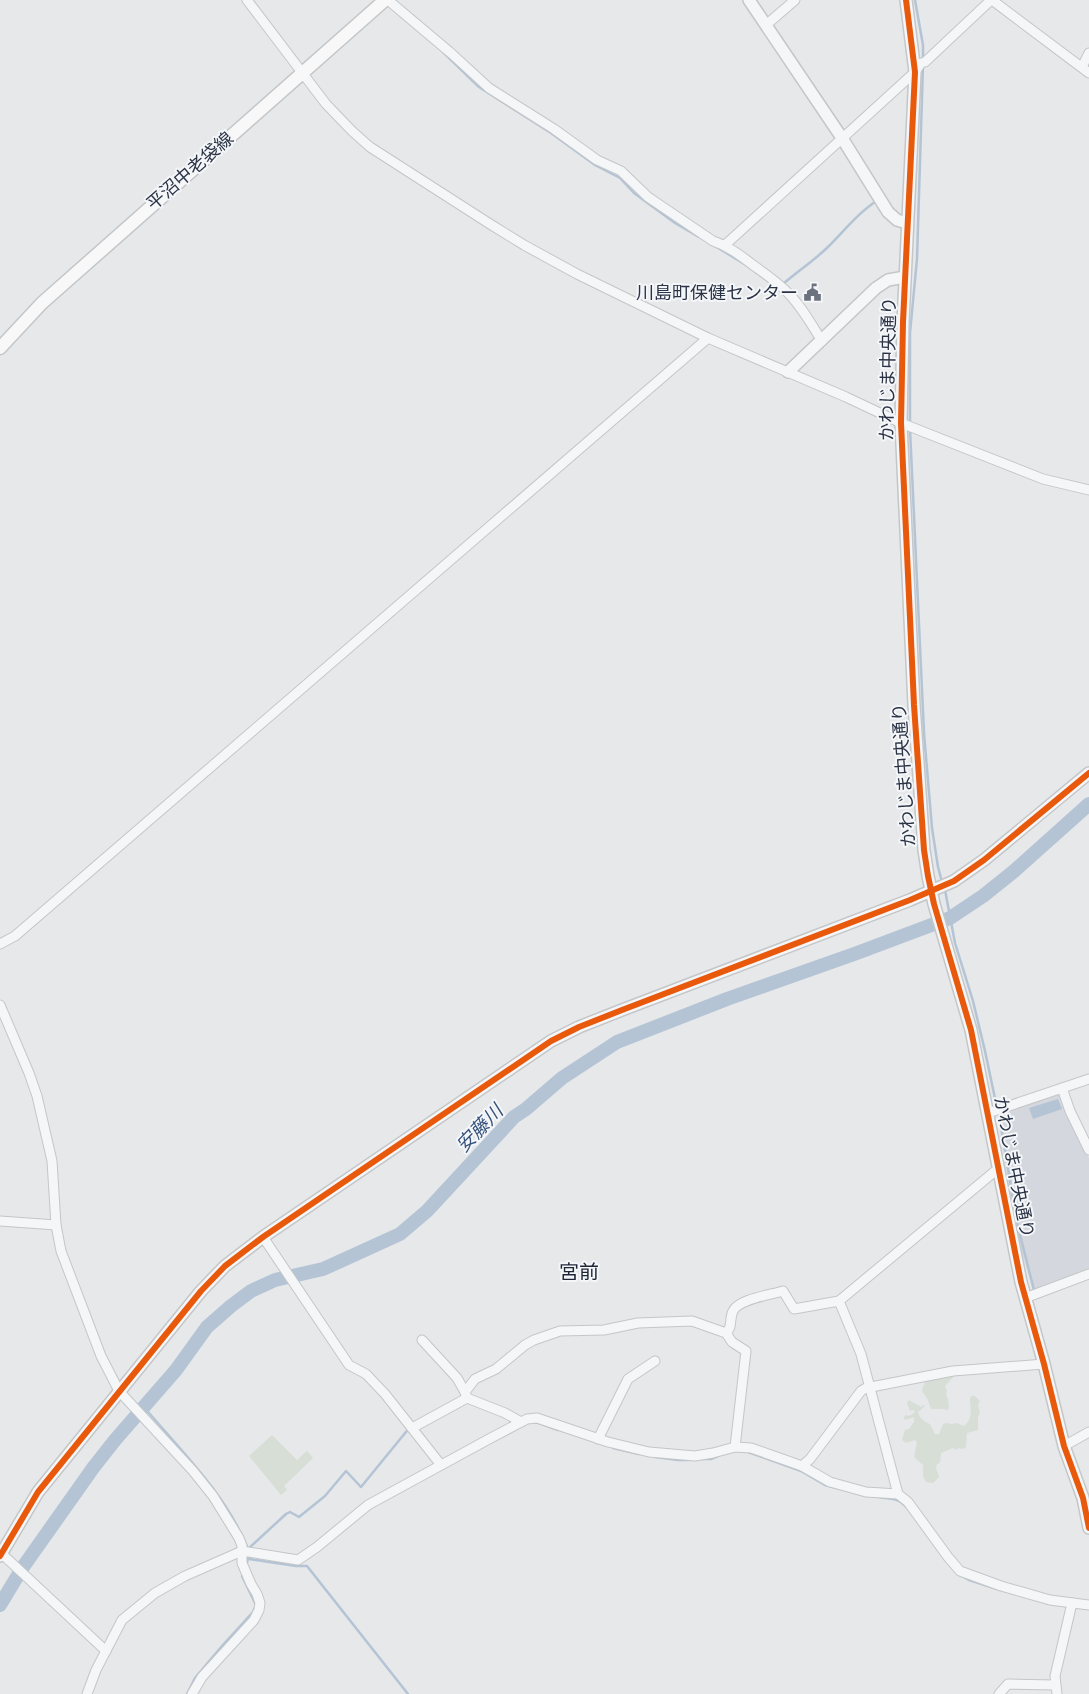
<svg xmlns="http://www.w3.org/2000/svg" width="1089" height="1694" viewBox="0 0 1089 1694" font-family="'DejaVu Sans','Noto Sans JP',sans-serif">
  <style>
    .built { fill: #d4d7dd }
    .green { fill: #d6ded6 }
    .water { fill: #b4c4d5 }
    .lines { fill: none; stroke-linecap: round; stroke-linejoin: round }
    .stream { stroke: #b4c4d5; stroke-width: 2.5 }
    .river { stroke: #b4c4d5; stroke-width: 14 }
    .minor-casing { stroke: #c4c6c8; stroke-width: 11 }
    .tertiary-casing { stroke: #c4c6c8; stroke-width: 14 }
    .secondary-casing { stroke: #c4c6c8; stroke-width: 15 }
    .minor { stroke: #f5f6f7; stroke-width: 9 }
    .tertiary { stroke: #f5f6f7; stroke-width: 11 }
    .secondary { stroke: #f8f8f8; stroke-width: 12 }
    .cycleway-casing { stroke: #f4f6f9; stroke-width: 9 }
    .cycleway { stroke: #e8590c; stroke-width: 6 }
    .labels { text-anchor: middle; stroke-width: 4; stroke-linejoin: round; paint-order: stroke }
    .street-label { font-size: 18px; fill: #2b3445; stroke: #f4f6f9 }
    .poi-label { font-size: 18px; fill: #2b3445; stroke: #f4f6f9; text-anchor: end }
    .water-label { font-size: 19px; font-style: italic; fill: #34527a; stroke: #f4f6f9 }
    .quarter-label { font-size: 20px; fill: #1d2536; stroke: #f4f6f9 }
  </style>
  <rect width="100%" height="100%" fill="#e6e8ea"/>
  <path class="built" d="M 1059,1093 L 1070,1122 L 1089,1158 L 1089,1269 L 1033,1291 L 1021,1249 L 1011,1198 L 997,1114 Z"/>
  <g class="green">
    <path d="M 944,1368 L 950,1369 L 955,1375 L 945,1386 L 947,1391 L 946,1395 C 948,1398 950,1406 948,1410 L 943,1409 L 931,1409 L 928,1400 L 922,1391 C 924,1379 933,1373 944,1368 Z"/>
    <path d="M 972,1396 L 975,1396 L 980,1401 L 978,1405 L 980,1412 L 978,1417 L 978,1430 L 967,1433 L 966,1447 L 963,1449 L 958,1448 L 956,1450 L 953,1448 L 941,1453 L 940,1463 L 937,1464 L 936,1468 L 939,1477 L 933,1483 L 926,1482 L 923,1476 L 923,1465 L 914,1457 L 917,1442 L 915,1440 L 906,1443 L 902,1440 L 905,1430 L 909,1429 L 914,1422 L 914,1417 L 905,1420 L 904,1418 L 905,1415 L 909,1416 L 915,1412 L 914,1410 L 910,1411 L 907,1403 L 909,1400 L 921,1407 L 923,1405 L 925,1406 L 918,1412 C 919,1418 925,1422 930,1424 L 935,1434 L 939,1434 L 943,1424 L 946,1423 L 952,1424 L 956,1423 L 964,1426 C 974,1418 970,1409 970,1398 Z"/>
    <path d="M 272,1435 L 297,1460 L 307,1451 L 313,1458 L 284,1486 L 287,1490 L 281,1495 L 249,1456 Z"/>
  </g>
  <path class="water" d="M 1058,1099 L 1062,1109 L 1033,1119 L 1029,1108 Z"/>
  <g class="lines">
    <g class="stream">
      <path d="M 915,0 L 923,45 L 923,59"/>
      <path d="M 443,52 L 479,87 L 551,133 L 595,165 L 620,178 L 634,193 L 675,223 L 699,237"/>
      <path d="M 715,246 L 746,265 L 776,287"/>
      <path d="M 783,284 C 798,271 815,260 829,246 C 845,230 859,212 878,200"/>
      <path d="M 910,424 L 910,333 L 917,259 L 923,65"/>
      <path d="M 910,429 L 924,733 L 932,828 L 938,867 L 942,882"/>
      <path d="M 945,890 L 955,943 L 973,1001 L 985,1051 L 997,1108"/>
      <path d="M 999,1113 L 1017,1223 L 1034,1290"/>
      <path d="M 143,1406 C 181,1451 226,1494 248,1549"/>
      <path d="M 530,1422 L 539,1423 L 558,1430"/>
      <path d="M 613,1448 L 639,1454"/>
      <path d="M 748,1452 L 801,1471 L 825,1485 L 845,1490"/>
      <path d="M 655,1457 L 678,1460 L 689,1460"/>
      <path d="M 702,1459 L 711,1459 L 718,1456"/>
      <path d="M 879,1497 C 895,1500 898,1497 909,1510"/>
      <path d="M 248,1549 L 286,1514 L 290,1512 L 299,1517 L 325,1496 L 346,1471 L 361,1487 L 410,1427"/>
      <path d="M 249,1559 L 296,1566 L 307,1566 L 408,1694"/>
      <path d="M 246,1566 L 249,1555"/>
      <path d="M 960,1575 L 969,1580 L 997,1589"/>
      <path d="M 187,1694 L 195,1678 L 222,1646 L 253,1612 L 256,1605 L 242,1576 L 243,1574"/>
    </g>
    <path class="river" d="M 0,1605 L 23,1567 L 93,1468 L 115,1440 L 176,1370 L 207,1327 L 231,1306 L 251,1291 L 275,1280 L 323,1269 L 400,1234 L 427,1211 L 514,1117 L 526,1109 L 562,1078 L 617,1042 L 727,999 L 857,953 L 950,918 L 983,896 L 1013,872 L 1089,804"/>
    <defs>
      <g id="minor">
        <path d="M 247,0 L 326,104 L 352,131 L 370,147 L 490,224 L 524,245 L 577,274 L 708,338 L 846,397 L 901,423 L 1043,479 L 1089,490"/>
        <path d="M 388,0 L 452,54 L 489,88 L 554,129 L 597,160 L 621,171 L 648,197 L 713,241 C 728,246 740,255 753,265 C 764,273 776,281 786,291 C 801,305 811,324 822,341"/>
        <path d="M 992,0 L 1089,73"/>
        <path d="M 766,25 L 795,0"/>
        <path d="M 1082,67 L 1089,53"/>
        <path d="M 725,245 L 915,72 L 921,63 L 925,62 L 991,0"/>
        <path d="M 0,944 L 15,936 L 708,338"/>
        <path d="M 0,1005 L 29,1073 L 37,1096 L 52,1161 L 56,1225 L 61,1251 L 101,1356 L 119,1391 L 193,1471 L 213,1496 L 239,1538 L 242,1546 L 242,1563 L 251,1584 L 257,1594 L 260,1603 L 259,1610 L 254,1620 L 202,1677 L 192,1694"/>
        <path d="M 1062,1088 L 1070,1111 L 1089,1150"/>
        <path d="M 988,1113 L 1089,1079"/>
        <path d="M 0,1221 L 56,1225"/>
        <path d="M 263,1237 L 349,1365 L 366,1374 L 385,1394 L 441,1465"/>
        <path d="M 1025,1298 L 1089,1274"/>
        <path d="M 839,1301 L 994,1172 L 999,1170"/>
        <path d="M 726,1333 C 733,1327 729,1319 733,1311 C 739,1299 770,1295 783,1291 L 794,1309 L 839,1301 L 861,1354 L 898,1494"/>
        <path d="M 422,1340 L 457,1378 L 465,1392"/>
        <path d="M 467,1398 L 465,1392 L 475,1379 L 496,1369 L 525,1345 L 534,1340 L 560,1331 L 604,1330 L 638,1323 L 692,1321 L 726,1333 L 732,1342 L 746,1351 L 735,1447"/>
        <path d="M 467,1398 L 505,1413 L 521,1422"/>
        <path d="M 412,1428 L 467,1398"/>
        <path d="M 598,1439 L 628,1379 L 655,1361"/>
        <path d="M 1064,1446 L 1089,1432"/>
        <path d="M 802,1466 L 810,1459 L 861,1391 L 866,1388 L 953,1371 L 1044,1364"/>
        <path d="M 0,1552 L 106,1651"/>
        <path d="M 87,1694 L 96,1670 L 122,1620 L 155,1593 L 185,1576 L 242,1551 L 298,1560 L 317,1547 L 368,1505 L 489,1439 L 527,1419 L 537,1418 L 608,1442 L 649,1452 L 695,1456 L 713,1453 L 735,1447 L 751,1448 L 802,1466 L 830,1482 L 866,1492 L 898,1494 L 908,1502 L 948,1557 L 960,1571 L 1001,1586 L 1050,1600 L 1089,1605"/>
        <path d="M 999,1694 L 1008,1684 L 1055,1685"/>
        <path d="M 1057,1694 L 1055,1676 L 1072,1603"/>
      </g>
      <g id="tertiary">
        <path d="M 749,0 L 842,138 L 888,212 L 897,220 L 907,223"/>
        <path d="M 906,0 L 915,72 L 903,322 L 901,423 L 914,705 L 924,850 L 928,876 L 934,904 L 971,1030 L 1021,1282 L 1044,1364 L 1064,1446 L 1083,1498 L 1089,1528"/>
        <path d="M 788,372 L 876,288 L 888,280 L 905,277"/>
        <path d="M 0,1556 L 38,1492 L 201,1291 L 225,1266 L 263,1237 L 551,1041 L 579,1027 L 622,1010 L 910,900 L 954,881 L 984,860 L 1089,773"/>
      </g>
      <path id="secondary" d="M 0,348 L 42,303 L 385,0"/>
    </defs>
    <use href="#minor" class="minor-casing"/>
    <use href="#tertiary" class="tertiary-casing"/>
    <use href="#secondary" class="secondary-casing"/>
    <use href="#minor" class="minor"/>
    <use href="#tertiary" class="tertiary"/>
    <use href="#secondary" class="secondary"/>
    <defs>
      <g id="cycleway">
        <path d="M 906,0 L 915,72 L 903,322 L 901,423 L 914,705 L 924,850 L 928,876 L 934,904 L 971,1030 L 1021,1282 L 1044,1364 L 1064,1446 L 1083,1498 L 1089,1528"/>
        <path d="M 0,1556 L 38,1492 L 201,1291 L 225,1266 L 263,1237 L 551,1041 L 579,1027 L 622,1010 L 910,900 L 954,881 L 984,860 L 1089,773"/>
      </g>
    </defs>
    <use href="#cycleway" class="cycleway-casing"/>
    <use href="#cycleway" class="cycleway"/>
  </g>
  <defs>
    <symbol id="civic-bare" viewBox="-9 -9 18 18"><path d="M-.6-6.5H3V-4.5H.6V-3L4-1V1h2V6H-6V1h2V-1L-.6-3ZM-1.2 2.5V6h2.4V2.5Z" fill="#6c737f" stroke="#f4f6f9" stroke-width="2.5" paint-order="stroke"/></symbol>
  </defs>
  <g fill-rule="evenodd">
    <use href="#civic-bare" x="800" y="280" width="25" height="25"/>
  </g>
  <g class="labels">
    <g class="street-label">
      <text transform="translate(190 171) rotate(-41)" y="6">平沼中老袋線</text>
      <text transform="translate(888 369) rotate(-89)" y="6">かわじま中央通り</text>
      <text transform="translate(904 775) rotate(-94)" y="6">かわじま中央通り</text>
      <text transform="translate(1014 1167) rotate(79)" y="6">かわじま中央通り</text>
    </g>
    <g class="poi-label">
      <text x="798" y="299">川島町保健センター</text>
    </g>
    <g class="water-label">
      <text transform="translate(479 1128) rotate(-46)" y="7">安藤川</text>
    </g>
    <g class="quarter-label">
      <text x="579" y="1279">宮前</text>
    </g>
  </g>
</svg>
